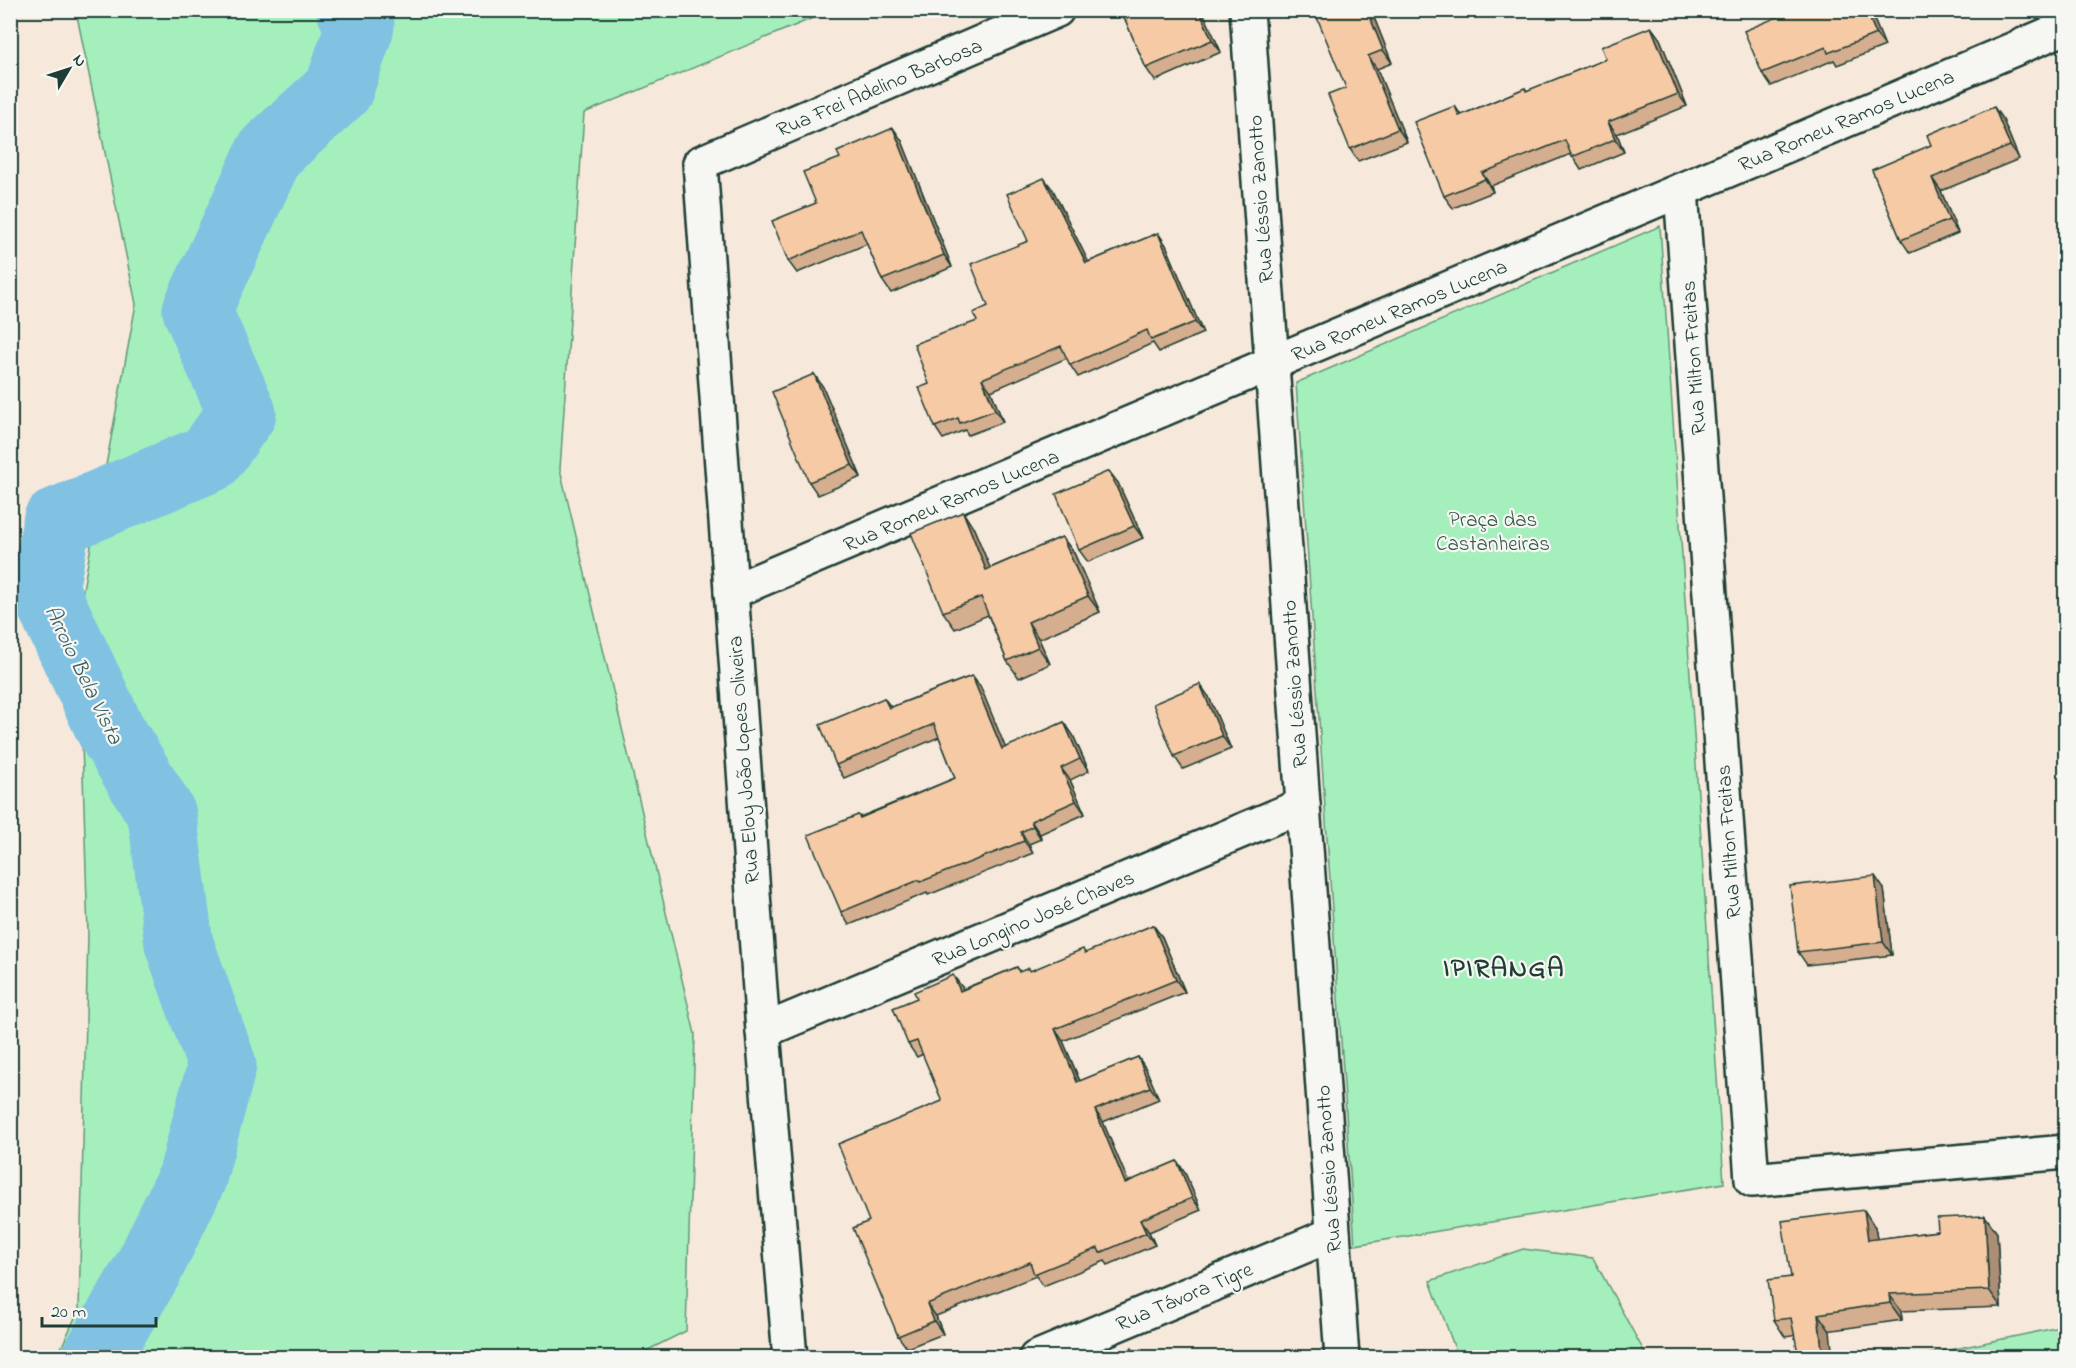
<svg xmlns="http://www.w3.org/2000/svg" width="2076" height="1368" viewBox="0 0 2076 1368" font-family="'Indie Flower',sans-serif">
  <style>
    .green { fill: #a5efbd; stroke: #629678; stroke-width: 1.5 }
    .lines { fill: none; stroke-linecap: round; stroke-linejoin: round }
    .river { stroke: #81c2e2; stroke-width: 69 }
    .minor-casing { stroke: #1f3d34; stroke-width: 38 }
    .minor { stroke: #f6f6f2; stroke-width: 33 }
    .wall { fill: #d4ae8e; stroke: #1f3d34; stroke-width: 1.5 }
    .shaded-wall { fill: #ac8d74; stroke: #1f3d34; stroke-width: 1.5 }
    .building { fill: #f6caa5; stroke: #1f3d34; stroke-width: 1.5 }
    .labels { text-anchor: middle; stroke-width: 4.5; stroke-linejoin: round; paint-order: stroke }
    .street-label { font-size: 21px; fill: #1f3d34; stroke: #f6f6f2 }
    .park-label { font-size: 21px; fill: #335849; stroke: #f6f6f2 }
    .water-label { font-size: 22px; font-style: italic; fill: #385e60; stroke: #f6f6f2 }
    .district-label { font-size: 27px; font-weight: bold; letter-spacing: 1.5px; fill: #1f3d34; stroke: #f6f6f2 }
  </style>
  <rect width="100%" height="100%" fill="#f6e9db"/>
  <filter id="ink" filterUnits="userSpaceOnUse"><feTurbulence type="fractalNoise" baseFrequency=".0167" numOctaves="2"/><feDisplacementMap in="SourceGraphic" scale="12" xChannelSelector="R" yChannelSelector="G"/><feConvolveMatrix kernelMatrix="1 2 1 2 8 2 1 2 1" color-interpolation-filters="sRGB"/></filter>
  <g filter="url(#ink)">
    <g class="green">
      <path d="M 76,11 L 830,11 L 584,113 L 560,469 L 695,1034 L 686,1331 L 634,1357 L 57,1357 L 79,1309 L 88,934 L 78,616 L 136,304 Z"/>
      <path d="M 1660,226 L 1724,1183 L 1355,1245 L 1296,383 Z"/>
      <path d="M 1523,1249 L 1593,1258 L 1647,1357 L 1458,1357 L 1430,1281 Z"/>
      <path d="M 2065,1326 L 2065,1357 L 1916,1357 Z"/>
    </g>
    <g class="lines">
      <path class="river" d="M 96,1358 L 148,1269 L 192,1178 L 222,1065 L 179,944 L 162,815 L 110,729 L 44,589 L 57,522 L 210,458 L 242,413 L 197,310 L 270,152 L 339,89 L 360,26 L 351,10"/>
      <defs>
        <g id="minor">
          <path d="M 1247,10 L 1342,1358"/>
          <path d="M 1681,190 L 1752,1180 L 2066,1152"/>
          <path d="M 731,592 L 2066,27"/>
          <path d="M 763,1031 L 1303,805"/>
          <path d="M 790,1358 L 763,1031 L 700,163 L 1057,10"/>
          <path d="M 1036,1358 L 1333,1234"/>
        </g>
      </defs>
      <use href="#minor" class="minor-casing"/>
      <use href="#minor" class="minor"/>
    </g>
    <g class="wall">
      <path d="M 1121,10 L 1202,10 L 1221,52 L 1155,81 L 1146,68 Z"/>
      <path d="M 1371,10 L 1392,63 L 1377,69 L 1407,142 L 1358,161 L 1350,149 L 1346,88 Z"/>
      <path d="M 1870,10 L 1885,46 L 1837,65 L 1834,60 L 1771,86 L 1762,73 Z"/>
      <path d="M 1967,10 L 1978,10 L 1969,14 Z"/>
      <path d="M 1651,27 L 1660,39 L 1687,106 L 1617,134 L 1624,152 L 1581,170 L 1571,154 L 1491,186 L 1493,192 L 1453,208 L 1444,196 L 1455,106 L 1461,115 L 1525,88 L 1527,91 L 1606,59 Z"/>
      <path d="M 2003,120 L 2019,159 L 1941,191 L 1958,233 L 1910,253 L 1901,240 L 1872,170 Z"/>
      <path d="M 893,128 L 902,141 L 952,267 L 891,293 L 882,280 L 867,244 L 797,273 L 788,261 L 816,203 L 840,158 Z"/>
      <path d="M 1053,190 L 1088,262 L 1158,233 L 1166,245 L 1203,333 L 1159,352 L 1153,343 L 1078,377 L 1070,365 L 1067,358 L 991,391 L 1003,422 L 968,435 L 965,430 L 943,439 L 935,427 L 929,384 L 988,306 L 1028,241 Z"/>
      <path d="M 814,374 L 823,387 L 861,477 L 818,495 L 809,482 Z"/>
      <path d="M 1118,483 L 1143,538 L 1088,562 L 1079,550 Z"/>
      <path d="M 974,529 L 990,568 L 1062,537 L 1074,553 L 1100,612 L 1039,639 L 1050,664 L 1019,678 L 1007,661 L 988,615 L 955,629 L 943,612 Z"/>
      <path d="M 972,676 L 981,688 L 1005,748 L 1064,722 L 1073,735 L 1089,771 L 1070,780 L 1085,814 L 1040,834 L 1041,839 L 1029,844 L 1033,853 L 928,895 L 927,893 L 849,925 L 841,912 L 858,815 L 860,817 L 955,778 L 939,737 L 844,778 L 836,765 L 884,698 L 891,707 Z"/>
      <path d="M 1209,697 L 1231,749 L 1183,769 L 1174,756 Z"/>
      <path d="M 1884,889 L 1892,955 L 1807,965 L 1798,952 Z"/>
      <path d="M 1153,925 L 1162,937 L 1185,992 L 1063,1041 L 1080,1081 L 1138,1057 L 1146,1069 L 1159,1099 L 1103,1122 L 1128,1182 L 1177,1161 L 1185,1173 L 1201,1210 L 1149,1232 L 1155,1245 L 1108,1265 L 1105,1261 L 1043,1286 L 1036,1276 L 936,1316 L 943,1334 L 907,1348 L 898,1336 L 869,1221 L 942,1101 L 923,1054 L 917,1057 L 908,1044 L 962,987 L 963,989 L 1017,967 L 1020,972 L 1031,971 L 1086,953 Z"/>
      <path d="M 1985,1216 L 1997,1233 L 2001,1307 L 1901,1311 L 1902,1320 L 1785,1337 L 1774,1320 L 1791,1277 L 1875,1227 L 1877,1239 L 1938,1231 Z"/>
    </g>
    <g class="shaded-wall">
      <path d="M 1199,10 L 1202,10 L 1221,52 L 1212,40 Z"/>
      <path d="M 1367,10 L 1371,10 L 1392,63 L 1383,50 Z"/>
      <path d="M 1866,10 L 1870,10 L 1885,46 L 1876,34 Z"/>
      <path d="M 1651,27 L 1660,39 L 1687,106 L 1678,94 Z"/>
      <path d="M 1368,56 L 1377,69 L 1407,142 L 1398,129 Z"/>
      <path d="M 1994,107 L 2003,120 L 2019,159 L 2010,146 Z"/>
      <path d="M 1608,122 L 1617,134 L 1624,152 L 1615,139 Z"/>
      <path d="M 893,128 L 902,141 L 952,267 L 944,255 Z"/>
      <path d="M 1482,173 L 1491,186 L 1493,192 L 1485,179 Z"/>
      <path d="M 1044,178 L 1053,190 L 1095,275 L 1086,263 Z"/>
      <path d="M 1932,178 L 1941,191 L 1958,233 L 1949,220 Z"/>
      <path d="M 1158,233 L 1166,245 L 1203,333 L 1195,322 Z"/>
      <path d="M 814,374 L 823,387 L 861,477 L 852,465 Z"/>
      <path d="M 982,379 L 991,391 L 1003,422 L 995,410 Z"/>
      <path d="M 1109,471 L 1118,483 L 1143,538 L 1134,526 Z"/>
      <path d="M 963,512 L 974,529 L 998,587 L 986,570 Z"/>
      <path d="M 1062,537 L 1074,553 L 1100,612 L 1088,596 Z"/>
      <path d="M 1028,622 L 1039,639 L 1050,664 L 1038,647 Z"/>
      <path d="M 972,676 L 981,688 L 1011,761 L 1002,749 Z"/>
      <path d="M 1200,684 L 1209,697 L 1231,749 L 1222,736 Z"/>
      <path d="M 1064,722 L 1073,735 L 1089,771 L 1080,759 Z"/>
      <path d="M 1061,768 L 1070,780 L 1085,814 L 1076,801 Z"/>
      <path d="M 1031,821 L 1040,834 L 1041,839 L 1033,826 Z"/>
      <path d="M 1021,832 L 1029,844 L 1033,853 L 1024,841 Z"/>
      <path d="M 1875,876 L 1884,889 L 1892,955 L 1883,942 Z"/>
      <path d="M 1153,925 L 1162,937 L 1185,992 L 1176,980 Z"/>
      <path d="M 953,975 L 962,987 L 968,1003 L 960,991 Z"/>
      <path d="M 1055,1029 L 1063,1041 L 1085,1094 L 1077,1082 Z"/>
      <path d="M 1138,1057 L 1146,1069 L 1159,1099 L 1150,1087 Z"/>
      <path d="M 1095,1110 L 1103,1122 L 1134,1195 L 1125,1183 Z"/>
      <path d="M 1177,1161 L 1185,1173 L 1201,1210 L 1192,1198 Z"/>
      <path d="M 1864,1210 L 1875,1227 L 1880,1257 L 1868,1240 Z"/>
      <path d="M 1985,1216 L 1997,1233 L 2001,1307 L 1989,1290 Z"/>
      <path d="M 1140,1220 L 1149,1232 L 1155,1245 L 1146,1233 Z"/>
      <path d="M 1889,1294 L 1901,1311 L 1902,1320 L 1890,1303 Z"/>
      <path d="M 927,1304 L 936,1316 L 943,1334 L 934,1321 Z"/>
      <path d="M 1818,1314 L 1830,1331 L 1833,1358 L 1823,1358 Z"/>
    </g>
    <g class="building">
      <path d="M 1121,10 L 1199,10 L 1212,40 L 1146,68 Z"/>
      <path d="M 1314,10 L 1367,10 L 1383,50 L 1368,56 L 1398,129 L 1350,149 L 1328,95 L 1346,88 Z"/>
      <path d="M 1794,10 L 1866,10 L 1876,34 L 1828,53 L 1826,47 L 1762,73 L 1744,31 Z"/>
      <path d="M 1651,27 L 1678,94 L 1608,122 L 1615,139 L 1572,157 L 1565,140 L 1482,173 L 1485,179 L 1444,196 L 1414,122 L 1455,106 L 1459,116 L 1525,88 L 1526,91 L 1606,59 L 1601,47 Z"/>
      <path d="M 1994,107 L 2010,146 L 1932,178 L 1949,220 L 1901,240 L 1872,170 L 1931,145 L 1927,135 Z"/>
      <path d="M 893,128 L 944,255 L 882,280 L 861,230 L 788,261 L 772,221 L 816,203 L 803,172 L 840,158 L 837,152 Z"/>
      <path d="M 1044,178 L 1086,263 L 1158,233 L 1195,322 L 1151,340 L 1147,330 L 1070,365 L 1061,346 L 982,379 L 995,410 L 960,423 L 958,418 L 935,427 L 919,388 L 929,384 L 914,344 L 977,321 L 973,313 L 988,306 L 971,264 L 1028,241 L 1007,194 Z"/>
      <path d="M 814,374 L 852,465 L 809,482 L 772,392 Z"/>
      <path d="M 1109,471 L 1134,526 L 1079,550 L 1056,494 Z"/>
      <path d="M 963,512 L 986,570 L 1062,537 L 1088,596 L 1028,622 L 1038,647 L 1007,661 L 981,597 L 943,612 L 911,533 Z"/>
      <path d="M 972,676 L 1002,749 L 1064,722 L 1080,759 L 1061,768 L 1076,801 L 1031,821 L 1033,826 L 1021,832 L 1024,841 L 920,882 L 919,880 L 841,912 L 808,835 L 858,815 L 860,818 L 955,778 L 934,724 L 836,765 L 820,725 L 884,698 L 889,708 Z"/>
      <path d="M 1200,684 L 1222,736 L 1174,756 L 1153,704 Z"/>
      <path d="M 1875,876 L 1883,942 L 1798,952 L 1790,886 Z"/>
      <path d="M 1153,925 L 1176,980 L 1055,1029 L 1077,1082 L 1138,1057 L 1150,1087 L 1095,1110 L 1125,1183 L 1177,1161 L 1192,1198 L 1140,1220 L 1146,1233 L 1100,1253 L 1098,1248 L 1034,1274 L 1030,1262 L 927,1304 L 934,1321 L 898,1336 L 853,1228 L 869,1221 L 838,1144 L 942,1101 L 917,1041 L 908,1044 L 893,1008 L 917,998 L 914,992 L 953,975 L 960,991 L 1017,967 L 1019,972 L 1029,968 L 1030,971 L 1083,949 L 1085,953 Z"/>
      <path d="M 1864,1210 L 1868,1240 L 1938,1231 L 1937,1218 L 1985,1216 L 1989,1290 L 1889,1294 L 1890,1303 L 1818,1314 L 1823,1358 L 1799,1358 L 1791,1318 L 1774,1320 L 1768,1280 L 1791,1277 L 1782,1221 Z"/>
      <path d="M 1132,1348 L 1136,1358 L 1108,1358 Z"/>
      <path d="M 1302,1355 L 1303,1358 L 1295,1358 Z"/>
    </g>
  </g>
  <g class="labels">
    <g class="street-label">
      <text transform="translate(879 87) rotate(-23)" y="7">Rua Frei Adelino Barbosa</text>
      <text transform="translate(1846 120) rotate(-23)" y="7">Rua Romeu Ramos Lucena</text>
      <text transform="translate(1260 199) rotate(-94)" y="7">Rua Léssio Zanotto</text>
      <text transform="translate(1399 310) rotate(-23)" y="7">Rua Romeu Ramos Lucena</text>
      <text transform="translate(1693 358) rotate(-94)" y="7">Rua Milton Freitas</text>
      <text transform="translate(951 500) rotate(-23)" y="7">Rua Romeu Ramos Lucena</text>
      <text transform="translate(1294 684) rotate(-94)" y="7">Rua Léssio Zanotto</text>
      <text transform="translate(743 760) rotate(-94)" y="7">Rua Eloy João Lopes Oliveira</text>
      <text transform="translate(1728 842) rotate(-94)" y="7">Rua Milton Freitas</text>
      <text transform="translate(1033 918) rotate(-23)" y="7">Rua Longino José Chaves</text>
      <text transform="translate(1328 1169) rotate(-94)" y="7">Rua Léssio Zanotto</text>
      <text transform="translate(1184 1296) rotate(-23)" y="7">Rua Távora Tigre</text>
    </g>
    <g class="park-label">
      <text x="1493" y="526">Praça das<tspan x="1493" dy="24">Castanheiras</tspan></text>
    </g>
    <g class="water-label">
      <text transform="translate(85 674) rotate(64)" y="8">Arroio Bela Vista</text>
    </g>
    <g class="district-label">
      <text x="1504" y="976">IPIRANGA</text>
    </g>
  </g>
  <rect width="2076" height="1368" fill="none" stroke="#f6f6f2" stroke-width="36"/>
  <rect x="18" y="18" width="2040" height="1332" fill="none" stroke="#1f3d34" stroke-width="2" filter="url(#ink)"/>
  <g transform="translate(69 69) rotate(51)" stroke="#f6f6f2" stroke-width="4.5" paint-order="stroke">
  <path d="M0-4.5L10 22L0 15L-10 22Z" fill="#1f3d34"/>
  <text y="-9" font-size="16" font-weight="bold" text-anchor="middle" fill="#1f3d34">N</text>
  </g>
  <path d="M42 1317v9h114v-9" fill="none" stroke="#1f3d34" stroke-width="3"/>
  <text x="51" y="1317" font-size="18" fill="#1f3d34" stroke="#f6f6f2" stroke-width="4.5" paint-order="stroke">20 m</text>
</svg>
